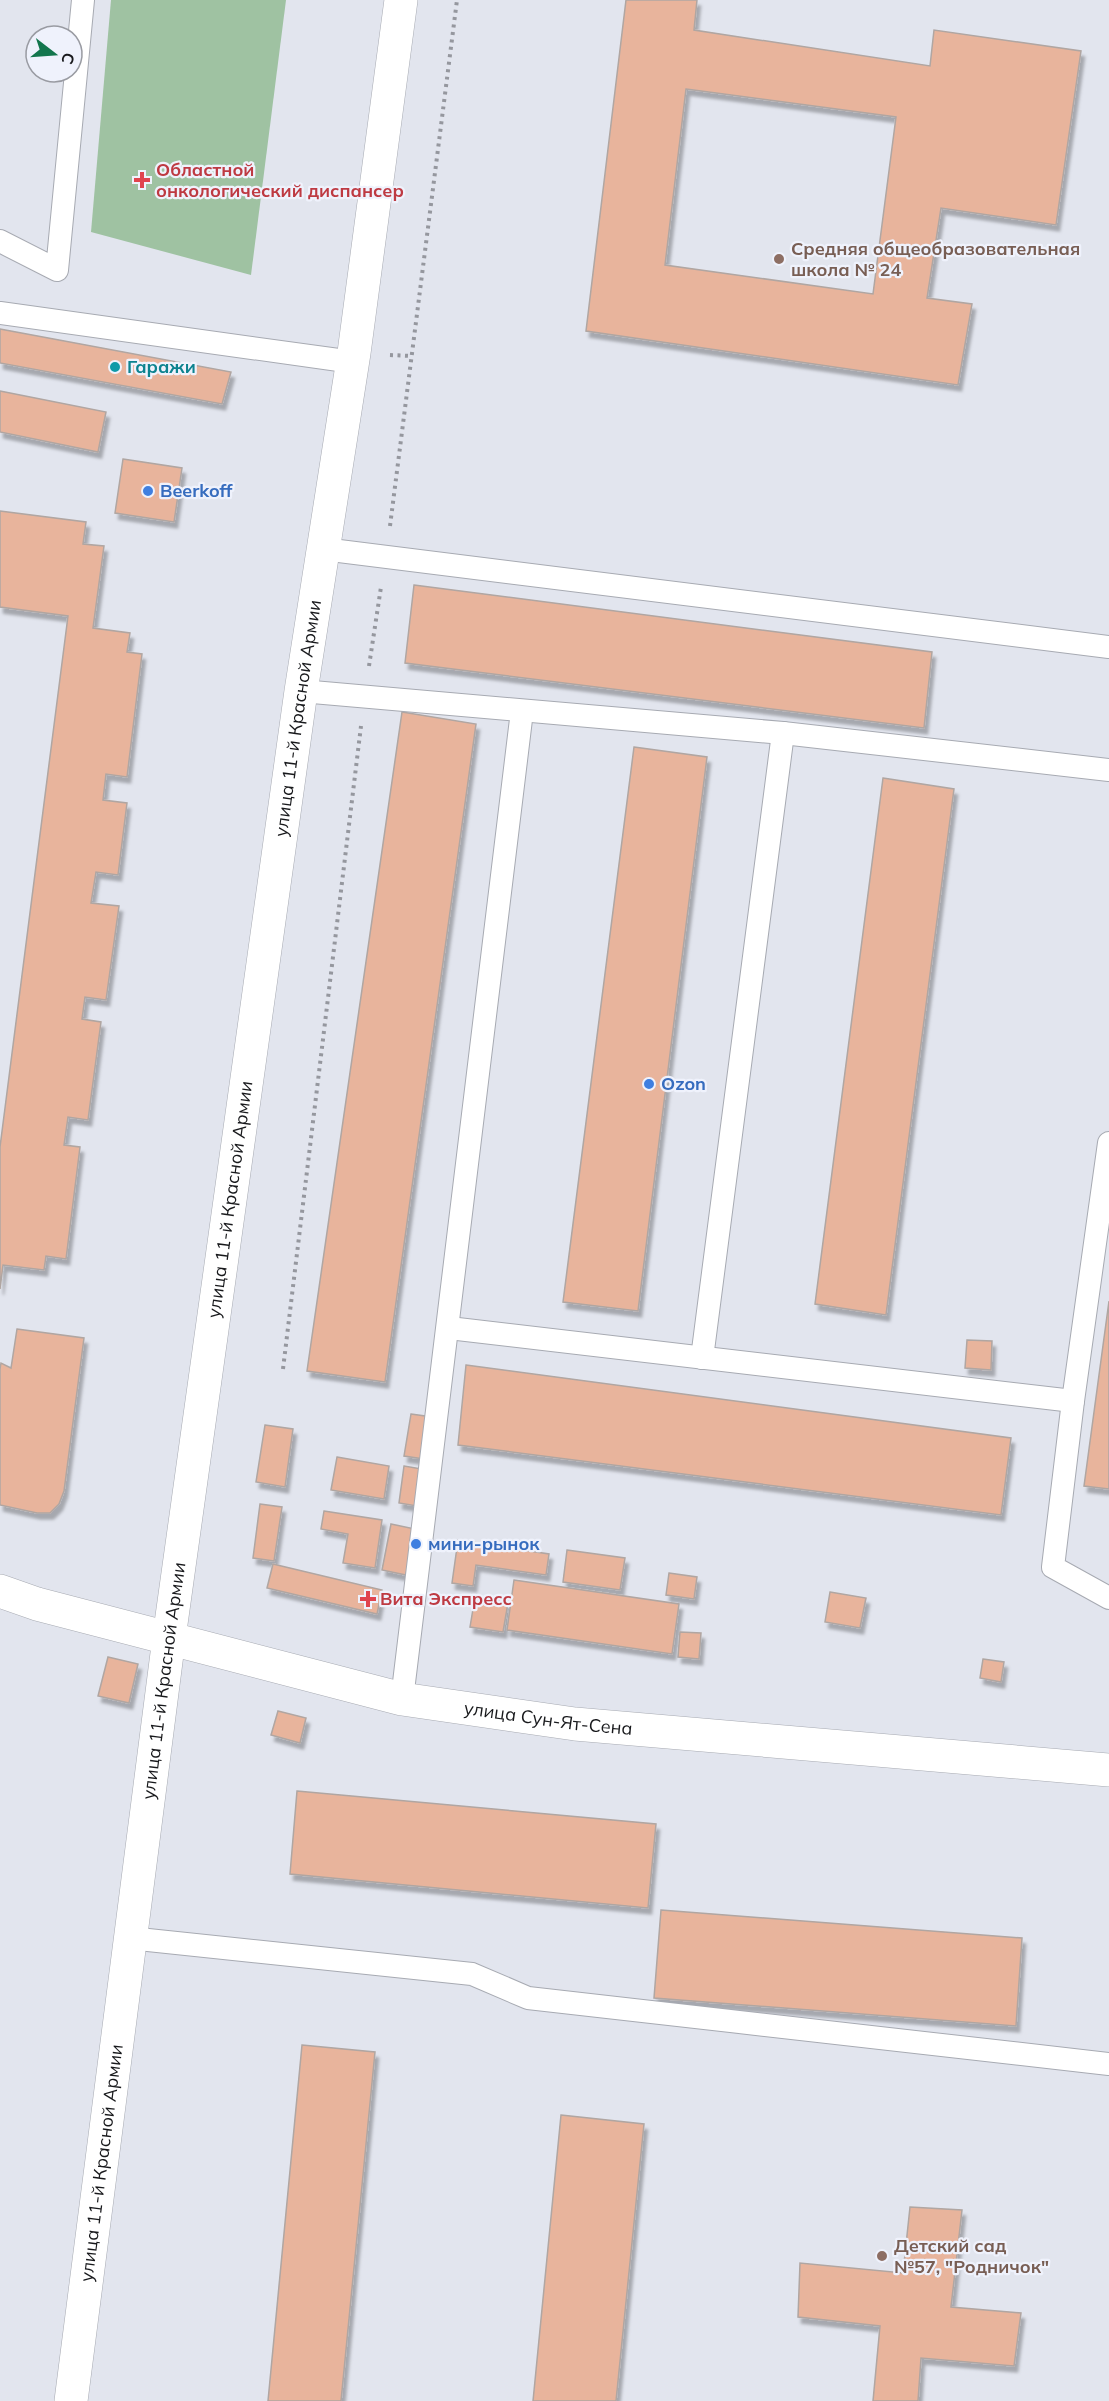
<svg xmlns="http://www.w3.org/2000/svg" width="1109" height="2401" viewBox="0 0 1109 2401" font-family="Mulish,sans-serif">
  <style>
    .green { fill: #9fc2a2 }
    .building { fill: #e8b49c; stroke: #b0a6a2; stroke-width: 1.5; fill-rule: evenodd; filter: url(#shadow) }
    .lines { fill: none; stroke-linecap: round; stroke-linejoin: round }
    .lane-casing { stroke: #a7aab2; stroke-width: 24 }
    .street-casing { stroke: #a7aab2; stroke-width: 34 }
    .path { stroke: #95979e; stroke-width: 4; stroke-dasharray: 3 4.5; stroke-linecap: butt }
    .lane { stroke: #fff; stroke-width: 22 }
    .street { stroke: #fff; stroke-width: 33 }
    .health-dot { fill: #e0444e; stroke: #eff2fc; stroke-width: 2 }
    .education-dot { fill: #8d6e63; stroke: #eff2fc; stroke-width: 2 }
    .culture-dot { fill: #0f9aa8; stroke: #eff2fc; stroke-width: 2 }
    .shop-dot { fill: #3f7fe0; stroke: #eff2fc; stroke-width: 2 }
    .labels { text-anchor: middle; stroke-width: 4.5; stroke-linejoin: round; paint-order: stroke }
    .health-label { font-size: 18px; font-weight: bold; fill: #be3a42; stroke: #eff2fc; text-anchor: start }
    .education-label { font-size: 18px; font-weight: bold; fill: #785e54; stroke: #eff2fc; text-anchor: start }
    .culture-label { font-size: 18px; font-weight: bold; fill: #0d838f; stroke: #eff2fc; text-anchor: start }
    .shop-label { font-size: 18px; font-weight: bold; fill: #366cbe; stroke: #eff2fc; text-anchor: start }
    .street-label { font-size: 18px; fill: #18191c; stroke: #eff2fc }
  </style>
  <defs>
    <filter id="shadow"><feDropShadow dx="3.5" dy="6" stdDeviation="1.5" flood-color="#0004"/></filter>
  </defs>
  <rect width="100%" height="100%" fill="#e2e5ee"/>
  <path class="green" d="M 111,0 L 286,0 L 251,275 L 91,232 Z"/>
  <g class="building">
    <path d="M 626,0 L 697,0 L 694,30 L 930,66 L 934,30 L 1081,51 L 1056,225 L 941,208 L 927,298 L 972,304 L 958,385 L 586,331 ZM 686,89 L 896,117 L 873,294 L 665,265 Z"/>
    <path d="M 0,329 L 231,372 L 222,404 L 0,363 Z"/>
    <path d="M 0,391 L 106,412 L 98,452 L 0,432 Z"/>
    <path d="M 123,459 L 182,468 L 174,522 L 115,513 Z"/>
    <path d="M 0,511 L 86,522 L 83,544 L 104,546 L 93,628 L 130,633 L 127,652 L 142,654 L 127,777 L 106,774 L 103,800 L 127,803 L 118,875 L 96,872 L 91,903 L 119,906 L 106,1000 L 85,997 L 82,1019 L 101,1022 L 88,1120 L 68,1117 L 64,1145 L 80,1147 L 66,1259 L 46,1256 L 44,1270 L 3,1265 L 0,1289 L 0,1147 L 68,616 L 0,607 Z"/>
    <path d="M 414,585 L 932,652 L 924,728 L 405,663 Z"/>
    <path d="M 402,712 L 476,724 L 385,1382 L 307,1371 Z"/>
    <path d="M 634,747 L 707,757 L 638,1311 L 563,1302 Z"/>
    <path d="M 883,778 L 954,789 L 886,1315 L 815,1304 Z"/>
    <path d="M 1109,1301 L 1109,1489 L 1084,1486 Z"/>
    <path d="M 17,1329 L 84,1338 L 64,1491 L 59,1504 L 50,1513 L 37,1513 L 0,1505 L 0,1369 L 1,1363 L 11,1368 Z"/>
    <path d="M 967,1340 L 992,1341 L 991,1370 L 965,1368 Z"/>
    <path d="M 466,1365 L 1011,1438 L 1001,1515 L 458,1445 Z"/>
    <path d="M 411,1414 L 432,1417 L 424,1459 L 404,1456 Z"/>
    <path d="M 265,1425 L 293,1429 L 285,1487 L 256,1482 Z"/>
    <path d="M 337,1457 L 389,1466 L 384,1499 L 331,1490 Z"/>
    <path d="M 404,1466 L 422,1469 L 417,1506 L 399,1503 Z"/>
    <path d="M 260,1504 L 282,1507 L 274,1561 L 253,1558 Z"/>
    <path d="M 324,1511 L 382,1520 L 375,1568 L 343,1563 L 348,1534 L 321,1529 Z"/>
    <path d="M 391,1524 L 415,1529 L 406,1575 L 382,1570 Z"/>
    <path d="M 458,1540 L 549,1554 L 546,1575 L 476,1565 L 473,1586 L 452,1583 Z"/>
    <path d="M 567,1550 L 625,1558 L 620,1590 L 563,1582 Z"/>
    <path d="M 273,1564 L 382,1590 L 377,1614 L 267,1588 Z"/>
    <path d="M 669,1573 L 697,1577 L 694,1599 L 666,1595 Z"/>
    <path d="M 514,1580 L 679,1604 L 672,1654 L 507,1630 Z"/>
    <path d="M 830,1592 L 866,1598 L 860,1628 L 825,1622 Z"/>
    <path d="M 475,1597 L 508,1603 L 503,1632 L 470,1627 Z"/>
    <path d="M 680,1632 L 701,1633 L 699,1659 L 678,1657 Z"/>
    <path d="M 108,1657 L 138,1664 L 129,1703 L 98,1696 Z"/>
    <path d="M 983,1659 L 1004,1662 L 1001,1682 L 980,1678 Z"/>
    <path d="M 278,1711 L 306,1718 L 300,1743 L 271,1735 Z"/>
    <path d="M 297,1791 L 656,1824 L 648,1908 L 290,1874 Z"/>
    <path d="M 661,1910 L 1022,1938 L 1016,2026 L 654,1998 Z"/>
    <path d="M 302,2045 L 375,2052 L 341,2401 L 268,2401 Z"/>
    <path d="M 561,2115 L 644,2124 L 616,2401 L 533,2401 Z"/>
    <path d="M 910,2207 L 962,2210 L 951,2307 L 1021,2313 L 1014,2366 L 921,2358 L 918,2401 L 873,2401 L 880,2326 L 798,2317 L 800,2263 L 903,2273 Z"/>
  </g>
  <g class="lines">
    <defs>
      <g id="lane">
        <path d="M 0,241 L 57,270 L 83,0"/>
        <path d="M 0,313 L 353,362"/>
        <path d="M 323,549 L 1109,647"/>
        <path d="M 301,691 L 783,733 L 1109,770"/>
        <path d="M 1109,1143 L 1073,1401 L 1053,1567 L 1109,1598"/>
        <path d="M 449,1328 L 1073,1401"/>
        <path d="M 702,1358 L 783,733"/>
        <path d="M 402,1699 L 522,711"/>
        <path d="M 129,1938 L 472,1974 L 528,1998 L 1109,2064"/>
      </g>
      <g id="street">
        <path id="s1" d="M 0,1591 L 37,1604 L 402,1699 L 575,1724 L 1109,1770"/>
        <path id="s2" d="M 71,2401 L 169,1638 L 301,691 L 354,353 L 401,0"/>
      </g>
    </defs>
    <use href="#lane" class="lane-casing"/>
    <use href="#street" class="street-casing"/>
    <g class="path">
      <path d="M 390,355 L 412,356"/>
      <path d="M 390,526 L 457,0"/>
      <path d="M 369,666 L 381,587"/>
      <path d="M 283,1369 L 361,726"/>
    </g>
    <use href="#lane" class="lane"/>
    <use href="#street" class="street"/>
  </g>
  <g class="health-dot">
    <path d="M139 171h6v6h6v6h-6v6h-6v-6h-6v-6h6z"/>
    <path d="M365 1590h6v6h6v6h-6v6h-6v-6h-6v-6h6z"/>
  </g>
  <g class="education-dot">
    <circle cx="779" cy="259" r="6"/>
    <circle cx="882" cy="2256" r="6"/>
  </g>
  <circle class="culture-dot" cx="115" cy="367" r="6"/>
  <g class="shop-dot">
    <circle cx="148" cy="491" r="6"/>
    <circle cx="649" cy="1084" r="6"/>
    <circle cx="416" cy="1544" r="6"/>
  </g>
  <g class="labels">
    <g class="health-label">
      <text x="156" y="176">Областной<tspan x="156" dy="21">онкологический диспансер</tspan></text>
      <text x="380" y="1605">Вита Экспресс</text>
    </g>
    <g class="education-label">
      <text x="791" y="255">Средняя общеобразовательная<tspan x="791" dy="21">школа № 24</tspan></text>
      <text x="894" y="2252">Детский сад<tspan x="894" dy="21">№57, "Родничок"</tspan></text>
    </g>
    <g class="culture-label">
      <text x="127" y="373">Гаражи</text>
    </g>
    <g class="shop-label">
      <text x="160" y="497">Beerkoff</text>
      <text x="661" y="1090">Ozon</text>
      <text x="428" y="1550">мини-рынок</text>
    </g>
    <g class="street-label">
      <text dy="6" stroke="none"><textPath href="#s2" startOffset="1698">улица 11-й Красной Армии</textPath></text>
      <text dy="6" stroke="none"><textPath href="#s2" startOffset="1212">улица 11-й Красной Армии</textPath></text>
      <text dy="6" stroke="none"><textPath href="#s2" startOffset="726">улица 11-й Красной Армии</textPath></text>
      <text dy="6" stroke="none"><textPath href="#s1" startOffset="564">улица Сун-Ят-Сена</textPath></text>
      <text dy="6" stroke="none"><textPath href="#s2" startOffset="240">улица 11-й Красной Армии</textPath></text>
    </g>
  </g>
  <g transform="translate(54 54) rotate(107)"><circle r="28" fill="#eff2fc" stroke="#999ba2" stroke-width="1.5"/>
  <path d="M0-4.5L10 22L0 15L-10 22Z" fill="#13764d"/>
  <text y="-9" font-size="16" font-weight="bold" text-anchor="middle" fill="#18191c">С</text>
  </g>
</svg>
